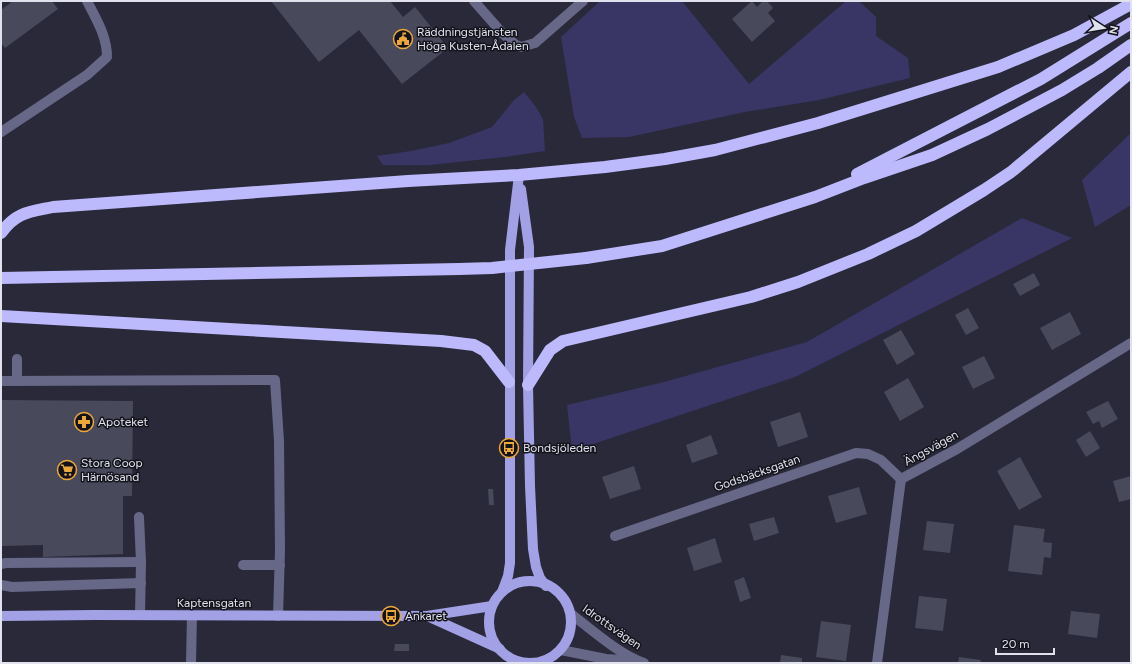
<svg xmlns="http://www.w3.org/2000/svg" width="1132" height="664" viewBox="0 0 1132 664" font-family="Figtree,sans-serif">
  <style>
    .green { fill: #393564 }
    .building { fill: #49495c }
    .lines { fill: none; stroke-linecap: round; stroke-linejoin: round }
    .minor { stroke: #676788; stroke-width: 10 }
    .major { stroke: #a3a1e5; stroke-width: 10 }
    .highway { stroke: #bcbafc; stroke-width: 12 }
    .highway-bridge { stroke: #bcbafc; stroke-width: 12 }
    .labels { text-anchor: middle; stroke-width: 3; stroke-linejoin: round; paint-order: stroke }
    .poi-label { font-size: 12px; fill: #e2e2ee; stroke: #13131b; text-anchor: start }
    .street-label { font-size: 12px; fill: #e2e2ee; stroke: #13131b }
  </style>
  <rect width="100%" height="100%" fill="#2a293a"/>
  <g class="green">
    <path d="M 600,1 L 682,1 L 749,84 L 846,1 L 859,1 L 876,17 L 876,36 L 908,58 L 910,78 L 819,100 L 745,112 L 629,137 L 582,138 L 574,117 L 561,37 Z"/>
    <path d="M 524,92 L 536,107 L 543,119 L 545,151 L 505,157 L 430,165 L 383,165 L 377,156 L 411,151 L 449,143 L 492,127 L 514,100 Z"/>
    <path d="M 1131,133 L 1131,205 L 1095,227 L 1082,180 Z"/>
    <path d="M 1022,218 L 1072,238 L 795,377 L 572,451 L 567,405 L 664,382 L 807,342 Z"/>
  </g>
  <g class="building">
    <path d="M 13,1 L 52,1 L 58,9 L 5,48 L 1,43 L 1,10 Z"/>
    <path d="M 271,1 L 390,1 L 403,17 L 415,7 L 448,48 L 402,84 L 359,30 L 319,62 Z"/>
    <path d="M 752,1 L 757,7 L 763,1 L 767,1 L 773,8 L 768,13 L 775,21 L 752,42 L 732,19 Z"/>
    <path d="M 1034,273 L 1040,285 L 1020,296 L 1013,284 Z"/>
    <path d="M 968,308 L 979,328 L 966,335 L 955,315 Z"/>
    <path d="M 1070,312 L 1081,334 L 1052,350 L 1040,328 Z"/>
    <path d="M 901,330 L 915,354 L 897,365 L 883,340 Z"/>
    <path d="M 984,356 L 995,378 L 973,389 L 962,367 Z"/>
    <path d="M 908,378 L 924,407 L 900,421 L 884,392 Z"/>
    <path d="M 1,400 L 133,401 L 132,496 L 123,496 L 123,554 L 43,557 L 43,545 L 1,546 Z"/>
    <path d="M 1108,401 L 1118,419 L 1102,428 L 1099,421 L 1093,424 L 1086,412 Z"/>
    <path d="M 800,412 L 808,437 L 778,447 L 770,422 Z"/>
    <path d="M 1090,431 L 1100,448 L 1086,457 L 1076,440 Z"/>
    <path d="M 711,435 L 718,454 L 692,463 L 686,445 Z"/>
    <path d="M 1020,457 L 1042,497 L 1019,510 L 997,471 Z"/>
    <path d="M 634,466 L 641,489 L 610,499 L 602,477 Z"/>
    <path d="M 1131,476 L 1131,499 L 1119,502 L 1113,481 Z"/>
    <path d="M 859,487 L 867,514 L 836,523 L 828,496 Z"/>
    <path d="M 488,489 L 493,489 L 494,505 L 489,505 Z"/>
    <path d="M 774,517 L 779,533 L 754,541 L 749,524 Z"/>
    <path d="M 927,521 L 954,524 L 950,553 L 923,550 Z"/>
    <path d="M 1014,525 L 1045,529 L 1043,542 L 1052,543 L 1051,558 L 1044,557 L 1042,575 L 1008,571 Z"/>
    <path d="M 715,538 L 722,562 L 694,571 L 687,548 Z"/>
    <path d="M 744,577 L 751,598 L 740,602 L 734,581 Z"/>
    <path d="M 919,596 L 947,599 L 943,631 L 915,628 Z"/>
    <path d="M 1071,611 L 1100,614 L 1097,638 L 1068,634 Z"/>
    <path d="M 821,621 L 851,625 L 846,661 L 816,657 Z"/>
    <path d="M 395,644 L 409,644 L 409,651 L 394,651 Z"/>
    <path d="M 781,655 L 802,658 L 802,663 L 780,663 Z"/>
    <path d="M 959,657 L 981,660 L 980,663 L 958,663 Z"/>
  </g>
  <g class="lines">
    <g class="minor">
      <path d="M 474,1 L 503,34 L 516,45 L 521,47 L 535,43 L 583,1"/>
      <path d="M 1,132 L 87,75 L 107,57 C 107,36 96,19 87,1"/>
      <path d="M 1,381 L 275,380 L 279,441 L 280,550 L 278,616"/>
      <path d="M 17,381 L 17,359"/>
      <path d="M 901,479 L 957,449 L 1131,343"/>
      <path d="M 139,517 L 141,562 L 140,615"/>
      <path d="M 615,536 L 856,453 L 868,454 L 881,460 L 901,479"/>
      <path d="M 1,564 L 6,563 L 141,562"/>
      <path d="M 243,565 L 280,565"/>
      <path d="M 1,585 L 12,587 L 141,583"/>
      <path d="M 571,614 C 592,630 620,655 644,663"/>
      <path d="M 561,650 L 606,659 L 637,661"/>
      <path d="M 191,663 L 192,615"/>
      <path d="M 877,663 L 901,479"/>
    </g>
    <g class="major">
      <path d="M 521,189 L 529,247 L 528,385 L 530,486 L 533,549 L 536,567 L 540,578 L 546,586"/>
      <circle cx="530" cy="622" r="41"/>
      <path d="M 502,592 L 508,576 L 510,563 L 510,250 L 519,175"/>
      <path d="M 1,616 L 94,615 L 427,616 L 492,606"/>
      <path d="M 427,616 L 500,649"/>
    </g>
    <g class="highway">
      <path d="M 857,174 L 1041,79 L 1131,23"/>
      <path d="M 1,233 C 16,212 29,212 53,207 L 408,181 L 519,175 L 605,167 L 665,159 L 715,150 L 818,123 L 998,67 L 1074,35 L 1131,4"/>
      <path d="M 586,258 L 662,246 L 815,197 L 864,178 L 932,155 L 988,129 L 1062,90 L 1098,68 L 1131,45"/>
      <path d="M 1,278 L 459,269"/>
      <path d="M 1,316 L 441,341 L 474,345 L 485,351 L 509,382"/>
      <path d="M 528,385 L 550,350 L 563,341 L 751,297 L 798,282 L 868,254 L 916,231 L 984,190 L 1011,172 L 1131,72"/>
    </g>
    <path class="highway-bridge" d="M 459,269 L 492,268 L 586,258"/>
  </g>
  <defs>
    <symbol id="civic-ring" viewBox="-11 -11 22 22"><circle r="9.5" fill="#13131b" stroke="#eca93a" stroke-width="1.5"/><path d="M-.6-6.5H3V-4.5H.6V-3L4-1V1h2V6H-6V1h2V-1L-.6-3ZM-1.2 2.5V6h2.4V2.5Z" fill="#eca93a"/></symbol>
    <symbol id="pharmacy-ring" viewBox="-11 -11 22 22"><circle r="9.5" fill="#13131b" stroke="#eca93a" stroke-width="1.5"/><path d="M-2-6h4v4h4v4h-4v4h-4v-4h-4v-4h4Z" fill="#eca93a"/></symbol>
    <symbol id="bus-ring" viewBox="-11 -11 22 22"><circle r="9.5" fill="#13131b" stroke="#eca93a" stroke-width="1.5"/><path d="M-5-6H5V4H4V6H2V4H-2V6H-4V4H-5ZM-3.5-4V0h7V-4ZM-3.5 1.2v1.5H-2V1.2ZM2 1.2v1.5H3.5V1.2Z" fill="#eca93a"/></symbol>
    <symbol id="supermarket-ring" viewBox="-11 -11 22 22"><circle r="9.5" fill="#13131b" stroke="#eca93a" stroke-width="1.5"/><path d="M-6-5.5h2.5l.6 2H6L4.5 2H-2.5L-4.4-4H-6ZM-1.5 3.2a1.3 1.3 0 1 0 .1 0ZM3 3.2a1.3 1.3 0 1 0 .1 0Z" fill="#eca93a"/></symbol>
  </defs>
  <g fill-rule="evenodd">
    <use href="#civic-ring" x="392" y="28" width="22" height="22"/>
    <use href="#pharmacy-ring" x="73" y="411" width="22" height="22"/>
    <use href="#bus-ring" x="498" y="437" width="22" height="22"/>
    <use href="#supermarket-ring" x="56" y="459" width="22" height="22"/>
    <use href="#bus-ring" x="380" y="605" width="22" height="22"/>
  </g>
  <g class="labels">
    <g class="poi-label">
      <text x="417" y="36">Räddningstjänsten<tspan x="417" dy="14">Höga Kusten-Ådalen</tspan></text>
      <text x="98" y="426">Apoteket</text>
      <text x="523" y="452">Bondsjöleden</text>
      <text x="81" y="467">Stora Coop<tspan x="81" dy="14">Härnösand</tspan></text>
      <text x="405" y="620">Ankaret</text>
    </g>
    <g class="street-label">
      <text transform="translate(931 448) rotate(-29)" y="4">Ängsvägen</text>
      <text transform="translate(757 473) rotate(-19)" y="4">Godsbäcksgatan</text>
      <text x="214" y="607">Kaptensgatan</text>
      <text transform="translate(612 627) rotate(35)" y="4">Idrottsvägen</text>
    </g>
  </g>
  <rect width="1132" height="664" fill="none" stroke="#e2e2ee" stroke-width="4"/>
  <g transform="translate(1104 28) rotate(102)" stroke="#13131b" stroke-width="3" paint-order="stroke">
  <path d="M0-3L7 15L0 10L-7 15Z" fill="#e2e2ee"/>
  <text y="-6" font-size="11" font-weight="bold" text-anchor="middle" fill="#e2e2ee">N</text>
  </g>
  <path d="M996 648v6h58v-6" fill="none" stroke="#e2e2ee" stroke-width="2"/>
  <text x="1002" y="648" font-size="12" fill="#e2e2ee" stroke="#13131b" stroke-width="3" paint-order="stroke">20 m</text>
</svg>
